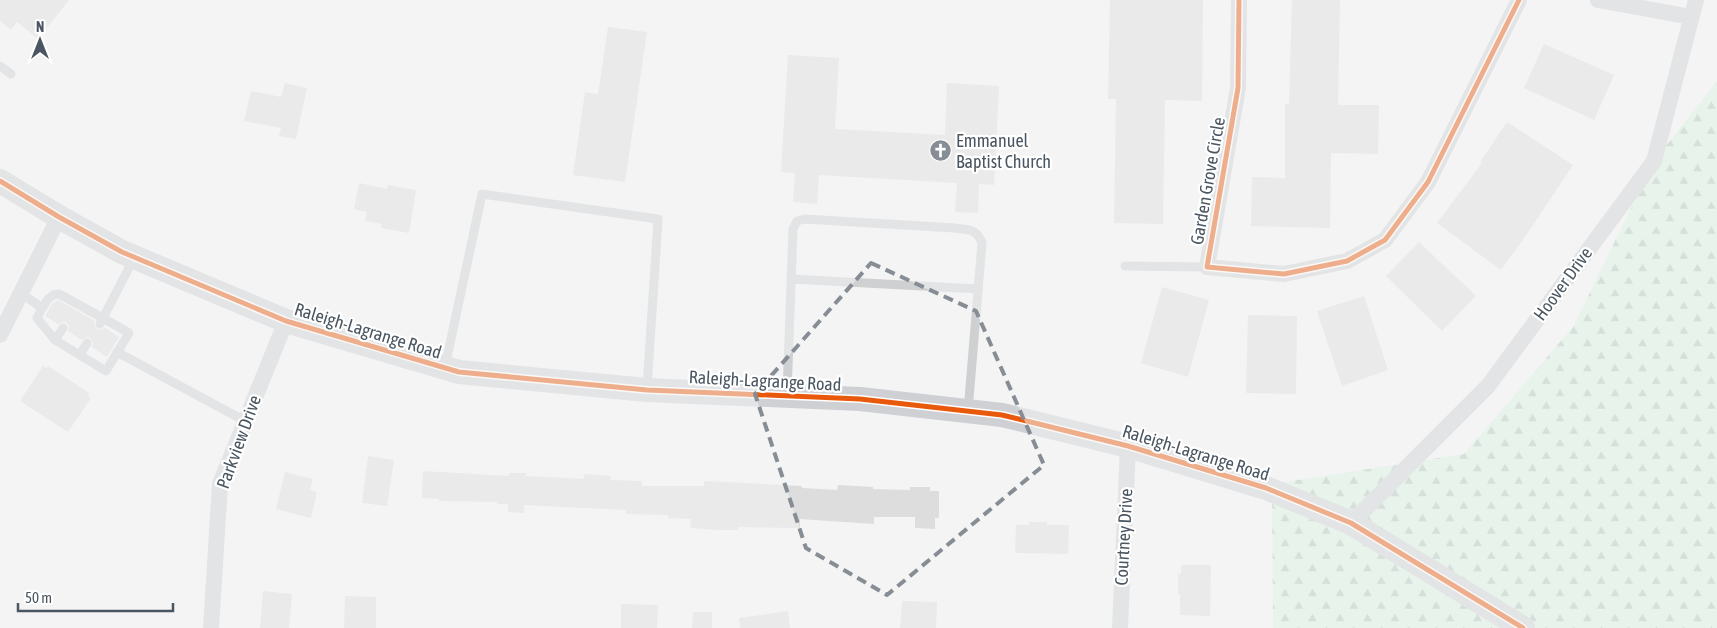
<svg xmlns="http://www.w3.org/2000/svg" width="1717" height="628" viewBox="0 0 1717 628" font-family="'Asap Condensed',sans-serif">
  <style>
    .forest { fill: url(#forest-firs) }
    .building { fill: #ddddde }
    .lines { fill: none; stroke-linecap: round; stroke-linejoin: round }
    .lane { stroke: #ced0d2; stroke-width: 9 }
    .street { stroke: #ced0d2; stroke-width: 16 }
    .secondary { stroke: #ced0d4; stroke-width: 24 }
    .cycleway-casing { stroke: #fff; stroke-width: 8 }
    .cycleway { stroke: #e8590c; stroke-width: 5 }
    .marked { fill: none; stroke: #868d94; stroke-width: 4; stroke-dasharray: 10 6; stroke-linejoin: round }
    .labels { text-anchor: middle; stroke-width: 4.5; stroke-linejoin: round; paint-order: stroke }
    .poi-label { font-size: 18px; fill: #4a5661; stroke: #fff; text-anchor: start }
    .street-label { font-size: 18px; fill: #4a5661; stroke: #fff }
  </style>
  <defs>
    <pattern id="forest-firs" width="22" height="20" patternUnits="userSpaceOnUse" patternTransform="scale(1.25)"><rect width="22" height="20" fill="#d9f2e3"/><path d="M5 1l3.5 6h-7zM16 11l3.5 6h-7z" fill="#b2c7bb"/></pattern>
  </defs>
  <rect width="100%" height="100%" fill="#f4f4f4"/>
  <path class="forest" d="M 1717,81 L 1717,628 L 1273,628 L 1272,484 L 1464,454 L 1573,327 L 1654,161 Z"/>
  <g class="building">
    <path d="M 0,0 L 69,0 L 38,39 L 17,22 L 11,30 L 0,21 Z"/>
    <path d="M 1110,0 L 1203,0 L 1202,101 L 1165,100 L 1163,224 L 1114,223 L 1116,99 L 1108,99 Z"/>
    <path d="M 1292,0 L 1340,0 L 1338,105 L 1379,105 L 1378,154 L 1331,153 L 1330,228 L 1251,226 L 1252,177 L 1285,178 L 1285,104 L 1289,104 Z"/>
    <path d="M 608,27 L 647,32 L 625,182 L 573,175 L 585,92 L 598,94 Z"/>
    <path d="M 1544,44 L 1614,75 L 1594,120 L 1524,88 Z"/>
    <path d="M 788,55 L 839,58 L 835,129 L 945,135 L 947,83 L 999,86 L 994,185 L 979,184 L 978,213 L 955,212 L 957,183 L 819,175 L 817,204 L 793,202 L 795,173 L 781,172 Z"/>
    <path d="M 285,83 L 307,88 L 296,139 L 279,136 L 281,128 L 244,121 L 251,91 L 281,97 Z"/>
    <path d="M 1507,122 L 1573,165 L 1525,237 L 1501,270 L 1437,223 L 1482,163 L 1480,162 Z"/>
    <path d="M 359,183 L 387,189 L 388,185 L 416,190 L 409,233 L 381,228 L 382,224 L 365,221 L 367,212 L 354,209 Z"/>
    <path d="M 1419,242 L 1476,296 L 1442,331 L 1386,276 Z"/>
    <path d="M 1162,287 L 1209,300 L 1188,377 L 1141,363 Z"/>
    <path d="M 1364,296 L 1388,370 L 1342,386 L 1317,311 Z"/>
    <path d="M 58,300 L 95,321 L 94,325 L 97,329 L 101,330 L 105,328 L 119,337 L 107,357 L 92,347 L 93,343 L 91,338 L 87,337 L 82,340 L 68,331 L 69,326 L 67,323 L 63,322 L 58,324 L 45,316 L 52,304 Z"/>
    <path d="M 1248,315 L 1297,316 L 1296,394 L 1246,393 Z"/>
    <path d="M 43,366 L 46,368 L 48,366 L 89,393 L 88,396 L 91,398 L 68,432 L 20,401 Z"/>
    <path d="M 368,456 L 394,460 L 387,506 L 362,503 Z"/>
    <path d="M 423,471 L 509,476 L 509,473 L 526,473 L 526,476 L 584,479 L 584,474 L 611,476 L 610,480 L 642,481 L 642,486 L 704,486 L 704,481 L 802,486 L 802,488 L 837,490 L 838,485 L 873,487 L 873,489 L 910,490 L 910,487 L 930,487 L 930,491 L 939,491 L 939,518 L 935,518 L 935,529 L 915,528 L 915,517 L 874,517 L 874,524 L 800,519 L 800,528 L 738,527 L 738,530 L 719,530 L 690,528 L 691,519 L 668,518 L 668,515 L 626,514 L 626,510 L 524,505 L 524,513 L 508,512 L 508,504 L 497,504 L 497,502 L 439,501 L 439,499 L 422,498 Z"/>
    <path d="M 285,472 L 313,479 L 310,490 L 317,492 L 311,518 L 276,509 Z"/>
    <path d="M 1029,522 L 1047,522 L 1047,525 L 1069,525 L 1068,554 L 1015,553 L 1016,525 L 1029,525 Z"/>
    <path d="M 1181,565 L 1211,565 L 1210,616 L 1180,615 L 1180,594 L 1178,594 L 1178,574 L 1181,574 Z"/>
    <path d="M 263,591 L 292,594 L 289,628 L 260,628 Z"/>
    <path d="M 345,596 L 376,597 L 376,628 L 344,628 Z"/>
    <path d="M 902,601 L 937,602 L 936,628 L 900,628 Z"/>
    <path d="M 621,604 L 658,605 L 657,628 L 621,628 Z"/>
    <path d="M 788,611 L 790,628 L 740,628 L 739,618 Z"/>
    <path d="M 693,612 L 712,612 L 712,628 L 692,628 Z"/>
  </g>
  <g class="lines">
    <g class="lane">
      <path d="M 0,66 L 11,74"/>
      <path d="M 1125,266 L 1207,267"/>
      <path d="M 791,279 L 978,289"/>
      <path d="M 21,293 L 42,308 C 47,301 50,294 59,294 L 103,318 L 100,324"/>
      <path d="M 42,308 L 37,318 L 55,340 L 106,371 L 129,333 L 103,318 L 134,258"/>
      <path d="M 55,340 L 63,328"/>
      <path d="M 117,352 L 245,421"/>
      <path d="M 80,355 L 87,343"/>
      <path d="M 445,367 L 482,194 L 658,219 L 647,389"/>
      <path d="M 787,394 L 793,229 L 797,221 L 805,219 L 954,228 C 968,230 976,228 982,243 L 968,411"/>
    </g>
    <g class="street">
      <path d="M 1239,0 L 1238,88 L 1207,267 L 1284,274 L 1347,261 L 1385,240 L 1428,182 L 1519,0"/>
      <path d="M 1598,0 L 1691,17"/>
      <path d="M 0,335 L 59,217"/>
      <path d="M 1351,523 L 1488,386 L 1654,161 L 1696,0"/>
      <path d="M 211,628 L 220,484 L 286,321"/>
      <path d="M 1120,628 L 1128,446"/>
    </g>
    <path class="secondary" d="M 0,181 L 59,217 L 122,252 L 286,321 L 459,372 L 647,390 L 860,399 L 1002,415 L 1128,446 L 1266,488 L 1351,523 L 1523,628"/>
    <defs>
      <g id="cycleway">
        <path d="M 1239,0 L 1238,88 L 1207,267 L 1284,274 L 1347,261 L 1385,240 L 1428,182 L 1519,0"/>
        <path d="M 0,181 L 59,217 L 122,252 L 286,321 L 459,372 L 647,390 L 860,399 L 1002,415 L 1128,446 L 1266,488 L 1351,523 L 1523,628"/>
      </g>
    </defs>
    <use href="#cycleway" class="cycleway-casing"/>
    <use href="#cycleway" class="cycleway"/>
  </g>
  <path d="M0 0H1717V628H0ZM 871,263 L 976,311 L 1044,465 L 887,595 L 806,548 L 755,394 Z" fill="#f4f4f4" fill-opacity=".55" fill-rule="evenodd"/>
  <path class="marked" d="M 871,263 L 976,311 L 1044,465 L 887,595 L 806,548 L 755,394 Z"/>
  <defs>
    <symbol id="church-disc" viewBox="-11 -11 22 22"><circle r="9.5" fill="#868d94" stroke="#fff"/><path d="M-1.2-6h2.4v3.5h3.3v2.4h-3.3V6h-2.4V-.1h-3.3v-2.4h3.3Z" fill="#fff"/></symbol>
  </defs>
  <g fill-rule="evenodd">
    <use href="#church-disc" x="928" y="138" width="25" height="25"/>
  </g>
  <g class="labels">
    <g class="poi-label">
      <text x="956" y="147">Emmanuel<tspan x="956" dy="21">Baptist Church</tspan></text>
    </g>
    <g class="street-label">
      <text transform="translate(1208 181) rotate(-80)" y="6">Garden Grove Circle</text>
      <text transform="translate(1563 284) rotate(-54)" y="6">Hoover Drive</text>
      <text transform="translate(368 331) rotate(17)" y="6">Raleigh-Lagrange Road</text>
      <text transform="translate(765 381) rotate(3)" y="6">Raleigh-Lagrange Road</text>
      <text transform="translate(239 442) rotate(-70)" y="6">Parkview Drive</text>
      <text transform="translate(1196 453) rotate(17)" y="6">Raleigh-Lagrange Road</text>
      <text transform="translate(1124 537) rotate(-87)" y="6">Courtney Drive</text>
    </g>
  </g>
  <g transform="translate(40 40)" stroke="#ffffff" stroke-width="4" paint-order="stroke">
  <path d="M0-4L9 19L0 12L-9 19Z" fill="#4a5661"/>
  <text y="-8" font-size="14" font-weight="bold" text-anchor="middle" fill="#4a5661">N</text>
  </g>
  <path d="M18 603v8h155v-8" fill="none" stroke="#4a5661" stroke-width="2.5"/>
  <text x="25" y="603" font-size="15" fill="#4a5661" stroke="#ffffff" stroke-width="4" paint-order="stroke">50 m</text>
</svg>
